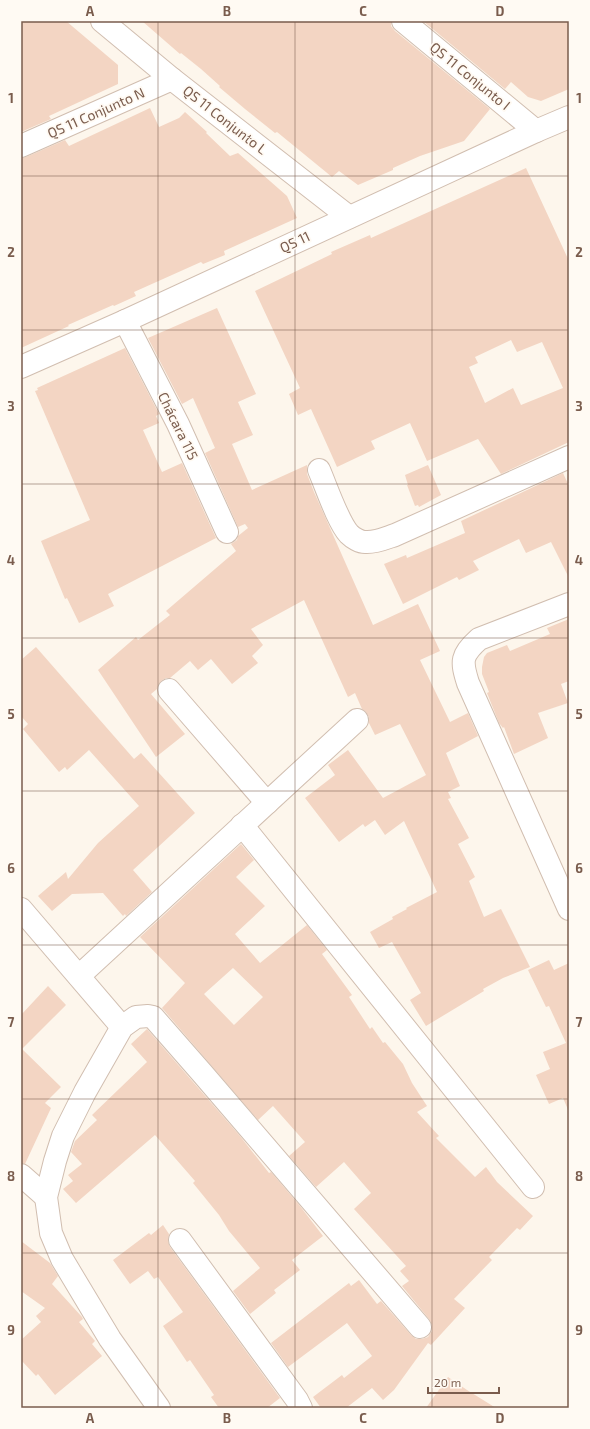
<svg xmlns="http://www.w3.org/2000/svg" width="590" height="1429" viewBox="0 0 590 1429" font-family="'Exo 2',sans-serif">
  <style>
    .building { fill: #f3d5c3; fill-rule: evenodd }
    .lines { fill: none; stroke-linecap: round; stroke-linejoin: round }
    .minor-casing { stroke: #d1beb0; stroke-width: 24 }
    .tertiary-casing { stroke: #d1beb0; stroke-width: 24 }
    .minor { stroke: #fff; stroke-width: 22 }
    .tertiary { stroke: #fff; stroke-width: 22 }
    .grid { fill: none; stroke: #7a5c4d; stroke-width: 1; stroke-opacity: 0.55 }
    .labels { text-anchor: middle; stroke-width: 3.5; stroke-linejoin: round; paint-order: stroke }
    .street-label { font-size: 14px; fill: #7a5c4d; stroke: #fffaf3 }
    .neatline { fill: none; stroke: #7a5c4d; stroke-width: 1.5 }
    .grid-label { font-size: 13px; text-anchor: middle; font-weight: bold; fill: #7a5c4d }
  </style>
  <rect width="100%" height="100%" fill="#fdf6ec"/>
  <g class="building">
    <path d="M 21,21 L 66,21 L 118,65 L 118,84 L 49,116 L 51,119 L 21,132 Z"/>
    <path d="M 142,21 L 391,21 L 391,26 L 395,31 L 490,109 L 464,141 L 420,156 L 393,168 L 393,170 L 358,185 L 339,171 L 332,177 L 277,132 L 275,133 L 245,109 L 219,87 L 220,86 L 201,69 L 181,53 L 180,54 Z"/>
    <path d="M 423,21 L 569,21 L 569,89 L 541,101 L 528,97 L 511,82 L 505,89 Z"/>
    <path d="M 150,108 L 159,127 L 179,118 L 185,112 L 207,132 L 206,133 L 230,156 L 238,153 L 287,196 L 297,218 L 224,251 L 225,255 L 203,264 L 201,262 L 134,292 L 136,296 L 114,306 L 113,305 L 68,325 L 69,326 L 21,348 L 21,158 L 26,157 L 65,140 L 69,146 Z"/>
    <path d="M 526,168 L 569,261 L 569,442 L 501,474 L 478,439 L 427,461 L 410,423 L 371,441 L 375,449 L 337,467 L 311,409 L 298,415 L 289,394 L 300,388 L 255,291 L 332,254 L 331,252 L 370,235 L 371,238 ZM 511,340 L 517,352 L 542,342 L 563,388 L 521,405 L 513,388 L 485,403 L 469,367 L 478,363 L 475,357 Z"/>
    <path d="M 217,308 L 256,394 L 238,402 L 253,435 L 232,444 L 252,490 L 307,465 L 307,474 L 314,492 L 373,625 L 418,604 L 440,651 L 420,660 L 450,722 L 468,713 L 478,736 L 446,753 L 460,786 L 448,792 L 451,798 L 448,799 L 469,838 L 458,844 L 475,877 L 469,881 L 484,917 L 501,909 L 530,967 L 503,978 L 483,989 L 484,991 L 426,1026 L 410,1000 L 421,993 L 392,942 L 379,948 L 370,932 L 393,919 L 392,917 L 407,909 L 406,908 L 437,892 L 404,821 L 385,835 L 375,820 L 365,827 L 363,824 L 339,842 L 305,798 L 335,775 L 328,765 L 348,750 L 383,798 L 426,775 L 400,724 L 375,735 L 369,723 L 369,717 L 366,712 L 362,709 L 355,693 L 348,697 L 304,600 L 251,629 L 263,645 L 252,656 L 258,663 L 232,684 L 211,659 L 198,670 L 190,661 L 170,678 L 166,678 L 161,681 L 157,689 L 151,694 L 185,734 L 156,757 L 98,670 L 136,637 L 138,640 L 170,615 L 166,611 L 236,551 L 231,544 L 237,540 L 238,536 L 248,528 L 245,524 L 238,527 L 205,453 L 215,448 L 193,398 L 182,404 L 148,338 Z"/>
    <path d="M 125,348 L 159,414 L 156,416 L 159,423 L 143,430 L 162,472 L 182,463 L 216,538 L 108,594 L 114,606 L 79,623 L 67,598 L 65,599 L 41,541 L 90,520 L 35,391 L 38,390 L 37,388 Z"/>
    <path d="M 428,465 L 441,495 L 419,507 L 418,505 L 415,506 L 407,485 L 408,485 L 405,475 Z"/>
    <path d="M 563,473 L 569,486 L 569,578 L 551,542 L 526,553 L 519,539 L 473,561 L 479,570 L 459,580 L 457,577 L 403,604 L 384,564 L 406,555 L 407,558 L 465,533 L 461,521 Z"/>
    <path d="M 569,619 L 569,681 L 561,684 L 568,703 L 538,713 L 548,738 L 514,754 L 504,727 L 503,728 L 499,723 L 487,693 L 489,692 L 482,674 L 482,667 L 484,657 L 487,653 L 507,645 L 510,651 L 550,634 L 547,628 Z"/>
    <path d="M 36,647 L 134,759 L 141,753 L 195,813 L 133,870 L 152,892 L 126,916 L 125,914 L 123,916 L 103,893 L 72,894 L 52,911 L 38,896 L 66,872 L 68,879 L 98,843 L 139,806 L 89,750 L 67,770 L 65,767 L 59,772 L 23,729 L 28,724 L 21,716 L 21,660 Z"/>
    <path d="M 241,844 L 254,860 L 236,877 L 265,906 L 235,934 L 260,963 L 307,925 L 327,950 L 322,954 L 352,995 L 349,997 L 370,1029 L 372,1027 L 383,1043 L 385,1042 L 403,1064 L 412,1083 L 427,1106 L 417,1112 L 439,1136 L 436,1138 L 475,1177 L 486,1167 L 497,1182 L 533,1216 L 520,1230 L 517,1228 L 489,1257 L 492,1260 L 454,1299 L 465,1308 L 431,1345 L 428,1343 L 394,1390 L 383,1400 L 372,1388 L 346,1408 L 321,1408 L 313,1397 L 342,1375 L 344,1378 L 372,1356 L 347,1323 L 288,1367 L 271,1343 L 349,1283 L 351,1286 L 359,1280 L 377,1304 L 381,1301 L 411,1335 L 416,1339 L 422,1339 L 428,1337 L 432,1331 L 432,1325 L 429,1319 L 402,1286 L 409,1281 L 400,1271 L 406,1266 L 354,1209 L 371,1193 L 344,1162 L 316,1187 L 289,1156 L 305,1142 L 273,1106 L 258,1120 L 162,1008 L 185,983 L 140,937 ZM 233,968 L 263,997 L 234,1025 L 204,994 Z"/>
    <path d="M 549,960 L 554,970 L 569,963 L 569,1112 L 563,1098 L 549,1104 L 536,1075 L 550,1069 L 543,1052 L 566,1043 L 549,1006 L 546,1007 L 528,970 Z"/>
    <path d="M 48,986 L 66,1005 L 22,1049 L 61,1087 L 45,1103 L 51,1108 L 25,1164 L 21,1163 L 21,1015 Z"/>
    <path d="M 147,1029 L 240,1136 L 269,1173 L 271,1172 L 300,1206 L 323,1236 L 292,1260 L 300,1270 L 274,1290 L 276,1293 L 250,1314 L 233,1291 L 260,1268 L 229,1231 L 219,1215 L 193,1183 L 195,1181 L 155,1135 L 76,1203 L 63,1189 L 73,1181 L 68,1175 L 82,1164 L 71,1152 L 75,1141 L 97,1120 L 92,1115 L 147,1062 L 131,1044 Z"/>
    <path d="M 163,1225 L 169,1234 L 168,1241 L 170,1247 L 280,1398 L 267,1408 L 219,1408 L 211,1397 L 214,1395 L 190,1360 L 187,1362 L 163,1326 L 183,1312 L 158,1277 L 154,1279 L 148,1271 L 130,1284 L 113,1260 L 149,1233 L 151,1235 Z"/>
    <path d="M 21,1241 L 50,1263 L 58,1276 L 52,1284 L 82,1317 L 83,1319 L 79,1322 L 95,1341 L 92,1344 L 102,1356 L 55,1395 L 38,1374 L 36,1376 L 21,1360 L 21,1340 L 41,1322 L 36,1316 L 45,1308 L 21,1291 Z"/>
    <path d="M 448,1377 L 467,1390 L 496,1408 L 426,1408 Z"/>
  </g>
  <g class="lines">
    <defs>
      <g id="minor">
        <path d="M 102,21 L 172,79 L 349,217"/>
        <path d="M 403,21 L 536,131"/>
        <path d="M 21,146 L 172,79"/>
        <path d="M 125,321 L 178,424 L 227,532"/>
        <path d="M 319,470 C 326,486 338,522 349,534 C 353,538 360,542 365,542 C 375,543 386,538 395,535 L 569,457"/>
        <path d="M 569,604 L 479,639 C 461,655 461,661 468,683 L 569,909"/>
        <path d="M 169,690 L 267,803"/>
        <path d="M 242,825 L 533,1187"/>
        <path d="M 21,909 L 122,1027"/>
        <path d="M 79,976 L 357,720"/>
        <path d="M 21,1175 L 46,1197"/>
        <path d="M 180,1240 L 297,1400 L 301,1408"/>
        <path d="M 159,1408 L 110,1339 L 62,1259 L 51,1233 L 46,1197 L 55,1161 L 63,1136 L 85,1092 L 122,1027 L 136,1017 L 148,1016 L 153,1017 L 202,1073 L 420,1327"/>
      </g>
      <path id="tertiary" d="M 21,367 L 125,321 L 536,131 L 569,117"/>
    </defs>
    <use href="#minor" class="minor-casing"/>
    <use href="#tertiary" class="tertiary-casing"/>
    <use href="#minor" class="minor"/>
    <use href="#tertiary" class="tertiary"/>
  </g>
  <path class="grid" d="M 158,21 L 158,1408M 295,21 L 295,1408M 432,21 L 432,1408M 21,176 L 569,176M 21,330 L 569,330M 21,484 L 569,484M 21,638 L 569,638M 21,791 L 569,791M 21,945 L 569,945M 21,1099 L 569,1099M 21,1253 L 569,1253"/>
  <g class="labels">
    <g class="street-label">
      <text transform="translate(470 76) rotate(39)" y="5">QS 11 Conjunto I</text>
      <text transform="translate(96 113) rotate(-24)" y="5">QS 11 Conjunto N</text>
      <text transform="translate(225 120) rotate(38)" y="5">QS 11 Conjunto L</text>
      <text transform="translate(295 242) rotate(-25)" y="5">QS 11</text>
      <text transform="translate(178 426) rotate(64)" y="5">Chácara 115</text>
    </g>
  </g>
  <rect width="590" height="1429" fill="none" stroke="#fffaf3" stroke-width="44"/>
  <path d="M428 1387v6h71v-6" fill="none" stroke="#7a5c4d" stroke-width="2"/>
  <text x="434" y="1387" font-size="12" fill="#7a5c4d" stroke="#fffaf3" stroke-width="3" paint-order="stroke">20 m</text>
  <rect x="22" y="22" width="546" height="1385" class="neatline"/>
  <g class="grid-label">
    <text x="90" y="16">A</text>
    <text x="227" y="16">B</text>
    <text x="363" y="16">C</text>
    <text x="500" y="16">D</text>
    <text x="11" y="103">1</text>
    <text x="579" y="103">1</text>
    <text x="11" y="257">2</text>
    <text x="579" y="257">2</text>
    <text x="11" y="411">3</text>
    <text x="579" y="411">3</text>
    <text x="11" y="565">4</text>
    <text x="579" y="565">4</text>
    <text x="11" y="719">5</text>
    <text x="579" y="719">5</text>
    <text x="11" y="873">6</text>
    <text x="579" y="873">6</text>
    <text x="11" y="1027">7</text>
    <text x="579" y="1027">7</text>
    <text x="11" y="1181">8</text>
    <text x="579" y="1181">8</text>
    <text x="11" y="1335">9</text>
    <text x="579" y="1335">9</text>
    <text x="90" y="1423">A</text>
    <text x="227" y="1423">B</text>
    <text x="363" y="1423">C</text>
    <text x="500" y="1423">D</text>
  </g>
</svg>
